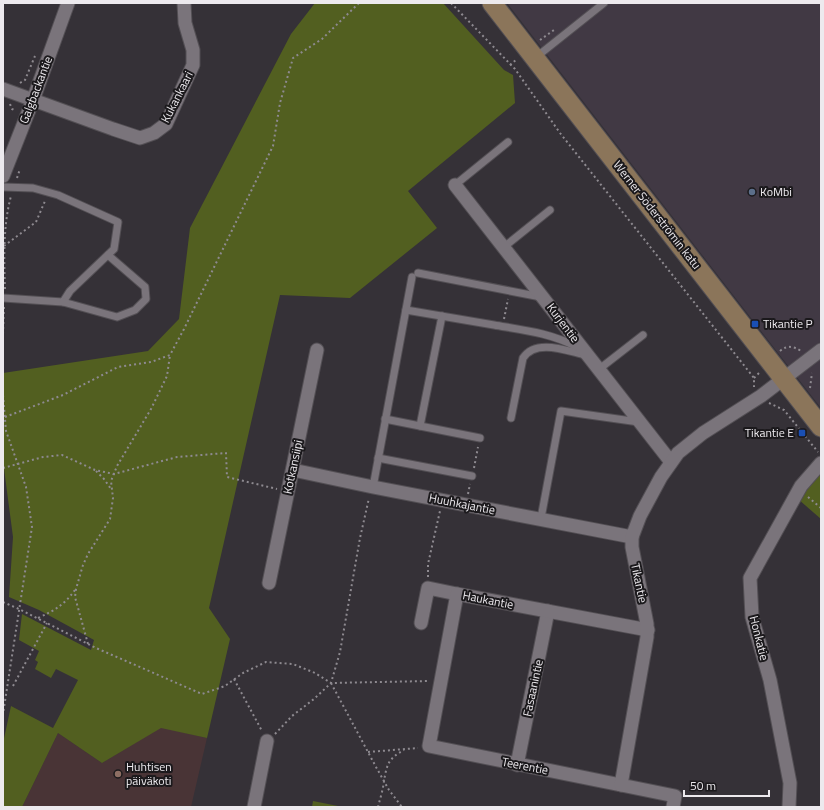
<svg xmlns="http://www.w3.org/2000/svg" width="824" height="810" viewBox="0 0 824 810" font-family="'Titillium Web',sans-serif">
  <style>
    .built { fill: #413944 }
    .education { fill: #493436 }
    .green { fill: #525f20 }
    .lines { fill: none; stroke-linecap: round; stroke-linejoin: round }
    .lane-casing { stroke: #534f54; stroke-width: 9 }
    .street-casing { stroke: #534f54; stroke-width: 15 }
    .secondary-casing { stroke: #534f54; stroke-width: 21 }
    .path { stroke: #8e8a90; stroke-width: 2; stroke-dasharray: 2 3; stroke-linecap: butt }
    .lane { stroke: #7a747b; stroke-width: 7 }
    .street { stroke: #7a747b; stroke-width: 13 }
    .secondary { stroke: #8b755a; stroke-width: 19 }
    .service-dot { fill: #5c6f8a; stroke: #1b191c; stroke-width: 1.5 }
    .transit-dot { fill: #1a4fb4; stroke: #1b191c; stroke-width: 1.5 }
    .education-dot { fill: #8d6e63; stroke: #1b191c; stroke-width: 1.5 }
    .labels { text-anchor: middle; stroke-width: 4; stroke-linejoin: round; paint-order: stroke }
    .street-label { font-size: 12px; fill: #edeaee; stroke: #1b191c }
    .poi-label { font-size: 12px; fill: #edeaee; stroke: #1b191c; text-anchor: start }
  </style>
  <rect width="100%" height="100%" fill="#353137"/>
  <path class="built" d="M 507,3 L 821,3 L 821,408 L 775,349 Z"/>
  <path class="education" d="M 161,727 L 207,738 L 191,807 L 22,807 L 58,733 L 102,763 Z"/>
  <g class="green">
    <path d="M 315,3 L 443,3 L 504,70 L 513,75 L 515,103 L 408,191 L 437,228 L 350,298 L 280,295 L 209,608 L 230,639 L 207,738 L 161,728 L 102,763 L 58,733 L 22,807 L 3,807 L 3,743 L 11,706 L 53,728 L 78,680 L 56,669 L 51,678 L 35,669 L 38,662 L 35,660 L 39,651 L 19,640 L 22,614 L 91,650 L 94,640 L 39,610 L 9,597 L 13,537 L 3,461 L 3,373 L 148,351 L 179,319 L 190,228 L 291,34 Z"/>
    <path d="M 821,468 L 821,519 L 798,499 Z"/>
    <path d="M 313,801 L 343,807 L 312,807 Z"/>
  </g>
  <g class="lines">
    <defs>
      <g id="lane">
        <path d="M 535,58 L 604,3"/>
        <path d="M 455,185 L 508,142"/>
        <path d="M 3,187 L 33,188 L 58,195 L 118,222 L 114,249 L 70,291 L 63,302 L 3,298"/>
        <path d="M 504,247 L 550,210"/>
        <path d="M 418,273 L 541,297"/>
        <path d="M 63,302 L 117,317 L 135,310 L 146,299 L 145,287 L 108,255"/>
        <path d="M 406,310 C 435,315 465,320 494,325 C 523,330 551,333 577,347"/>
        <path d="M 598,370 L 643,335"/>
        <path d="M 511,418 L 523,358 C 536,338 567,351 586,355"/>
        <path d="M 385,419 L 480,438"/>
        <path d="M 420,426 L 442,316"/>
        <path d="M 378,458 L 472,476"/>
        <path d="M 373,487 L 412,277"/>
        <path d="M 541,518 L 561,411 L 639,422"/>
      </g>
      <g id="street">
        <path d="M 3,89 L 113,129 L 140,138 L 154,133 L 166,124 L 193,65 L 193,50 L 185,23 L 184,3"/>
        <path d="M 3,176 L 33,100 L 68,3"/>
        <path d="M 455,185 L 671,462"/>
        <path d="M 293,470 L 373,487 L 632,537"/>
        <path d="M 269,583 L 317,350"/>
        <path d="M 421,623 L 428,588 L 457,594"/>
        <path d="M 517,765 L 548,611"/>
        <path d="M 621,785 L 429,746 L 457,594 L 648,630"/>
        <path d="M 254,807 L 267,741"/>
        <path d="M 673,807 L 675,796 L 621,785 L 647,637 L 647,624 L 632,547 L 632,537 L 640,516 L 661,477 L 678,453 L 703,433 L 761,396 L 821,350"/>
        <path d="M 789,807 L 790,783 L 770,680 L 752,617 L 750,578 L 801,486 L 821,463"/>
      </g>
      <path id="secondary" d="M 492,3 L 821,427"/>
    </defs>
    <use href="#lane" class="lane-casing"/>
    <use href="#street" class="street-casing"/>
    <use href="#secondary" class="secondary-casing"/>
    <g class="path">
      <path d="M 451,3 L 515,69 L 560,133 L 754,378 L 754,387"/>
      <path d="M 540,40 L 554,30"/>
      <path d="M 510,65 L 517,59"/>
      <path d="M 20,83 L 25,80 L 35,56"/>
      <path d="M 10,104 L 12,109 L 16,111"/>
      <path d="M 17,178 L 20,169"/>
      <path d="M 4,246 L 36,222 L 45,201"/>
      <path d="M 5,289 C 4,257 3,226 11,196"/>
      <path d="M 504,319 L 508,299"/>
      <path d="M 3,334 L 4,307"/>
      <path d="M 780,351 C 787,345 793,346 801,351"/>
      <path d="M 754,378 L 760,372"/>
      <path d="M 810,388 L 812,373"/>
      <path d="M 3,395 L 6,431 L 26,487 L 32,527 L 3,714"/>
      <path d="M 769,403 L 784,410 L 818,452"/>
      <path d="M 5,417 L 63,395 L 118,367 L 151,362 L 170,355 L 184,329 L 273,146 L 280,103 L 293,58 L 322,39 L 359,3"/>
      <path d="M 3,468 L 43,457 L 62,455 L 95,470 L 114,474 L 177,457 L 226,453 L 227,477 L 277,489"/>
      <path d="M 474,468 L 478,447"/>
      <path d="M 96,471 L 104,479 L 111,489"/>
      <path d="M 468,494 L 470,484"/>
      <path d="M 808,497 L 821,508"/>
      <path d="M 428,577 L 428,564 L 440,511"/>
      <path d="M 3,602 L 19,609 L 96,648 L 202,694 L 225,686 L 243,673 L 266,662 L 293,664 L 315,673 L 331,683 L 429,681"/>
      <path d="M 38,618 C 55,610 63,606 75,590"/>
      <path d="M 88,644 L 75,597 L 76,589 L 83,565 L 88,554 L 110,519 L 113,498 L 111,481 L 117,466 L 151,409 L 167,376 L 170,355"/>
      <path d="M 234,679 L 262,731"/>
      <path d="M 331,683 L 376,767 L 389,790 L 402,807"/>
      <path d="M 13,686 L 47,623"/>
      <path d="M 275,734 L 292,716 L 314,699 L 331,683 L 340,652 L 360,538 L 369,498"/>
      <path d="M 368,752 L 418,748"/>
      <path d="M 378,807 C 380,799 383,790 384,781 C 387,764 388,759 404,750"/>
    </g>
    <use href="#lane" class="lane"/>
    <use href="#street" class="street"/>
    <use href="#secondary" class="secondary"/>
  </g>
  <circle class="service-dot" cx="752" cy="192" r="4"/>
  <g class="transit-dot">
    <rect x="751" y="320" width="8" height="8" rx="2"/>
    <rect x="798" y="429" width="8" height="8" rx="2"/>
  </g>
  <circle class="education-dot" cx="118" cy="774" r="4"/>
  <g class="labels">
    <g class="street-label">
      <text transform="translate(36 90) rotate(-69)" y="4">Galgbackantie</text>
      <text transform="translate(177 97) rotate(-63)" y="4">Kukankaari</text>
      <text transform="translate(657 215) rotate(52)" y="4">Werner Söderströmin katu</text>
      <text transform="translate(563 323) rotate(53)" y="4">Kurjentie</text>
      <text transform="translate(293 467) rotate(-78)" y="4">Kotkansiipi</text>
      <text transform="translate(462 504) rotate(11)" y="4">Huuhkajantie</text>
      <text transform="translate(639 583) rotate(78)" y="4">Tikantie</text>
      <text transform="translate(488 600) rotate(11)" y="4">Haukantie</text>
      <text transform="translate(759 638) rotate(76)" y="4">Honkatie</text>
      <text transform="translate(533 688) rotate(-78)" y="4">Fasaanintie</text>
      <text transform="translate(525 766) rotate(11)" y="4">Teerentie</text>
    </g>
    <g class="poi-label">
      <text x="760" y="196">KoMbi</text>
      <text x="763" y="328">Tikantie P</text>
      <text x="794" y="437" text-anchor="end">Tikantie E</text>
      <text x="126" y="771">Huhtisen<tspan x="126" dy="14">päiväkoti</tspan></text>
    </g>
  </g>
  <rect width="824" height="810" fill="none" stroke="#edeaee" stroke-width="8"/>
  <path d="M684 790v6h85v-6" fill="none" stroke="#edeaee" stroke-width="2"/>
  <text x="690" y="790" font-size="12" fill="#edeaee" stroke="#1b191c" stroke-width="3" paint-order="stroke">50 m</text>
</svg>
